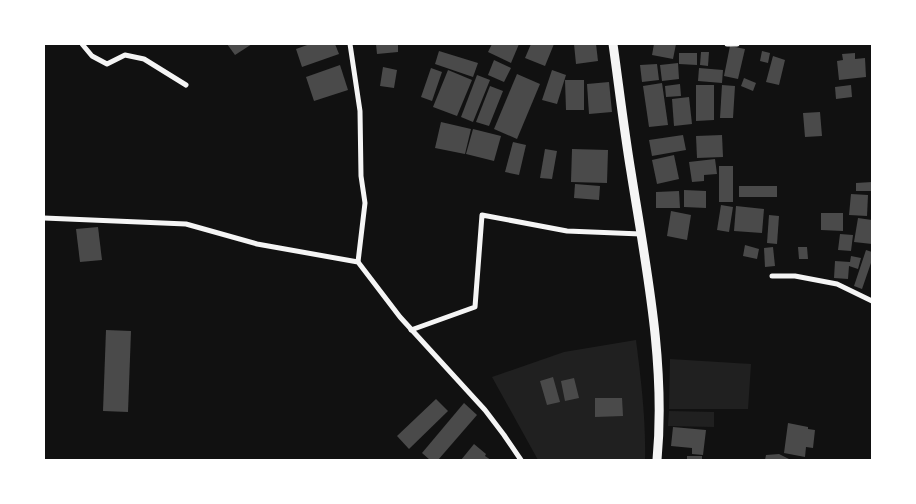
<svg xmlns="http://www.w3.org/2000/svg" width="916" height="504" viewBox="0 0 916 504" font-family="'Asap Condensed',sans-serif">
  <style>
    .green { fill: #202020 }
    .building { fill: #4a4a4a }
    .lines { fill: none; stroke-linecap: round; stroke-linejoin: round }
    .minor { stroke: #f5f5f5; stroke-width: 5 }
    .tertiary { stroke: #f5f5f5; stroke-width: 9 }
  </style>
  <rect width="100%" height="100%" fill="#111"/>
  <g class="green">
    <path d="M 636,340 C 641,380 646,419 645,460 L 538,460 L 492,377 L 564,352 Z"/>
    <path d="M 670,359 L 751,364 L 748,409 L 669,409 Z"/>
    <path d="M 669,411 L 714,412 L 714,427 L 668,426 Z"/>
  </g>
  <g class="building">
    <path d="M 227,44 L 252,44 L 235,55 Z"/>
    <path d="M 310,44 L 335,44 L 339,54 L 302,67 L 296,49 Z"/>
    <path d="M 376,44 L 398,44 L 398,52 L 377,54 Z"/>
    <path d="M 492,44 L 519,44 L 511,63 L 488,52 Z"/>
    <path d="M 531,44 L 554,44 L 545,66 L 525,58 Z"/>
    <path d="M 574,44 L 596,44 L 598,61 L 576,64 Z"/>
    <path d="M 654,44 L 676,44 L 673,59 L 652,55 Z"/>
    <path d="M 730,46 L 745,49 L 738,79 L 724,76 Z"/>
    <path d="M 439,51 L 478,63 L 473,77 L 435,64 Z"/>
    <path d="M 762,51 L 770,53 L 768,63 L 760,61 Z"/>
    <path d="M 701,52 L 709,52 L 708,66 L 700,65 Z"/>
    <path d="M 679,53 L 697,53 L 697,65 L 679,64 Z"/>
    <path d="M 855,53 L 855,59 L 865,58 L 866,77 L 839,80 L 837,61 L 843,60 L 842,54 Z"/>
    <path d="M 773,56 L 785,60 L 779,85 L 766,82 Z"/>
    <path d="M 494,60 L 511,68 L 504,82 L 488,75 Z"/>
    <path d="M 678,63 L 679,79 L 662,81 L 660,65 Z"/>
    <path d="M 657,64 L 659,80 L 642,82 L 640,65 Z"/>
    <path d="M 340,65 L 348,90 L 314,101 L 306,77 Z"/>
    <path d="M 383,67 L 397,70 L 394,88 L 380,86 Z"/>
    <path d="M 431,68 L 442,72 L 432,101 L 421,97 Z"/>
    <path d="M 699,68 L 723,70 L 722,83 L 698,81 Z"/>
    <path d="M 448,70 L 472,80 L 457,116 L 433,107 Z"/>
    <path d="M 552,70 L 566,75 L 557,104 L 542,100 Z"/>
    <path d="M 517,74 L 540,84 L 517,139 L 494,129 Z"/>
    <path d="M 477,75 L 490,80 L 473,122 L 461,117 Z"/>
    <path d="M 744,78 L 756,83 L 753,91 L 741,86 Z"/>
    <path d="M 565,80 L 584,80 L 584,110 L 566,110 Z"/>
    <path d="M 609,82 L 612,112 L 589,114 L 587,84 Z"/>
    <path d="M 662,83 L 668,125 L 649,127 L 643,86 Z"/>
    <path d="M 680,84 L 681,96 L 666,97 L 665,86 Z"/>
    <path d="M 696,85 L 714,85 L 714,120 L 696,121 Z"/>
    <path d="M 722,85 L 735,86 L 733,118 L 720,118 Z"/>
    <path d="M 851,85 L 852,97 L 836,99 L 835,87 Z"/>
    <path d="M 490,86 L 503,91 L 489,126 L 476,122 Z"/>
    <path d="M 689,97 L 692,124 L 674,126 L 672,99 Z"/>
    <path d="M 820,112 L 822,136 L 805,137 L 803,113 Z"/>
    <path d="M 441,122 L 471,129 L 465,154 L 435,148 Z"/>
    <path d="M 473,129 L 501,136 L 494,161 L 466,154 Z"/>
    <path d="M 683,135 L 686,150 L 652,156 L 649,140 Z"/>
    <path d="M 722,135 L 723,157 L 697,158 L 696,136 Z"/>
    <path d="M 513,142 L 526,145 L 519,175 L 505,172 Z"/>
    <path d="M 545,149 L 557,151 L 552,179 L 540,178 Z"/>
    <path d="M 572,149 L 608,150 L 607,183 L 571,182 Z"/>
    <path d="M 674,155 L 679,179 L 657,184 L 652,160 Z"/>
    <path d="M 715,159 L 717,174 L 704,175 L 704,181 L 692,182 L 689,162 Z"/>
    <rect x="719" y="166" width="14" height="36"/>
    <path d="M 872,182 L 872,191 L 856,191 L 856,183 Z"/>
    <path d="M 575,184 L 600,186 L 599,200 L 574,198 Z"/>
    <rect x="739" y="186" width="38" height="11"/>
    <path d="M 684,190 L 706,191 L 706,208 L 684,207 Z"/>
    <path d="M 679,191 L 680,208 L 656,208 L 656,192 Z"/>
    <path d="M 851,194 L 868,195 L 867,216 L 849,215 Z"/>
    <path d="M 721,205 L 733,207 L 729,232 L 717,230 Z"/>
    <path d="M 736,206 L 764,209 L 762,233 L 734,231 Z"/>
    <path d="M 671,211 L 691,215 L 687,240 L 667,236 Z"/>
    <path d="M 821,213 L 843,213 L 843,231 L 821,230 Z"/>
    <path d="M 769,215 L 779,216 L 777,244 L 767,243 Z"/>
    <path d="M 858,218 L 872,220 L 872,244 L 854,242 Z"/>
    <path d="M 98,227 L 102,260 L 80,262 L 76,229 Z"/>
    <path d="M 840,234 L 853,235 L 851,251 L 838,250 Z"/>
    <path d="M 745,245 L 759,249 L 757,259 L 743,256 Z"/>
    <path d="M 773,247 L 775,266 L 765,267 L 764,248 Z"/>
    <path d="M 798,247 L 807,247 L 808,259 L 799,259 Z"/>
    <path d="M 866,250 L 872,252 L 872,260 L 862,289 L 854,286 Z"/>
    <path d="M 851,256 L 861,258 L 858,269 L 849,266 L 848,279 L 834,278 L 835,261 L 850,262 Z"/>
    <path d="M 106,330 L 131,331 L 128,412 L 103,411 Z"/>
    <path d="M 553,377 L 560,402 L 547,405 L 540,381 Z"/>
    <path d="M 574,378 L 579,398 L 565,401 L 561,381 Z"/>
    <path d="M 595,398 L 622,398 L 623,416 L 595,417 Z"/>
    <path d="M 436,399 L 448,411 L 409,449 L 397,436 Z"/>
    <path d="M 464,403 L 477,415 L 438,460 L 430,460 L 422,453 Z"/>
    <path d="M 788,423 L 808,427 L 808,429 L 815,430 L 813,448 L 806,447 L 805,457 L 784,453 Z"/>
    <path d="M 673,427 L 706,430 L 703,455 L 692,454 L 692,448 L 671,446 Z"/>
    <path d="M 474,444 L 486,454 L 485,456 L 491,460 L 461,460 Z"/>
    <path d="M 779,454 L 791,460 L 765,460 L 766,455 Z"/>
    <rect x="687" y="456" width="15" height="4"/>
  </g>
  <g class="lines">
    <g class="minor">
      <path d="M 82,44 L 92,56 L 107,64 L 125,55 L 144,59 L 186,85"/>
      <path d="M 350,44 L 360,111 L 361,176 L 365,203 L 358,262"/>
      <path d="M 727,44 L 737,44"/>
      <path d="M 44,218 L 186,224 L 257,244 L 358,262 L 400,317 L 485,410 L 504,435 L 521,460"/>
      <path d="M 772,276 L 795,276 L 837,284 L 872,301"/>
      <path d="M 411,330 L 475,307 L 482,215 L 567,231 L 641,234"/>
    </g>
    <path class="tertiary" d="M 613,44 C 619,87 624,130 631,172 C 646,267 666,364 657,460"/>
  </g>
  <rect width="916" height="504" fill="none" stroke="#ffffff" stroke-width="90"/>
</svg>
